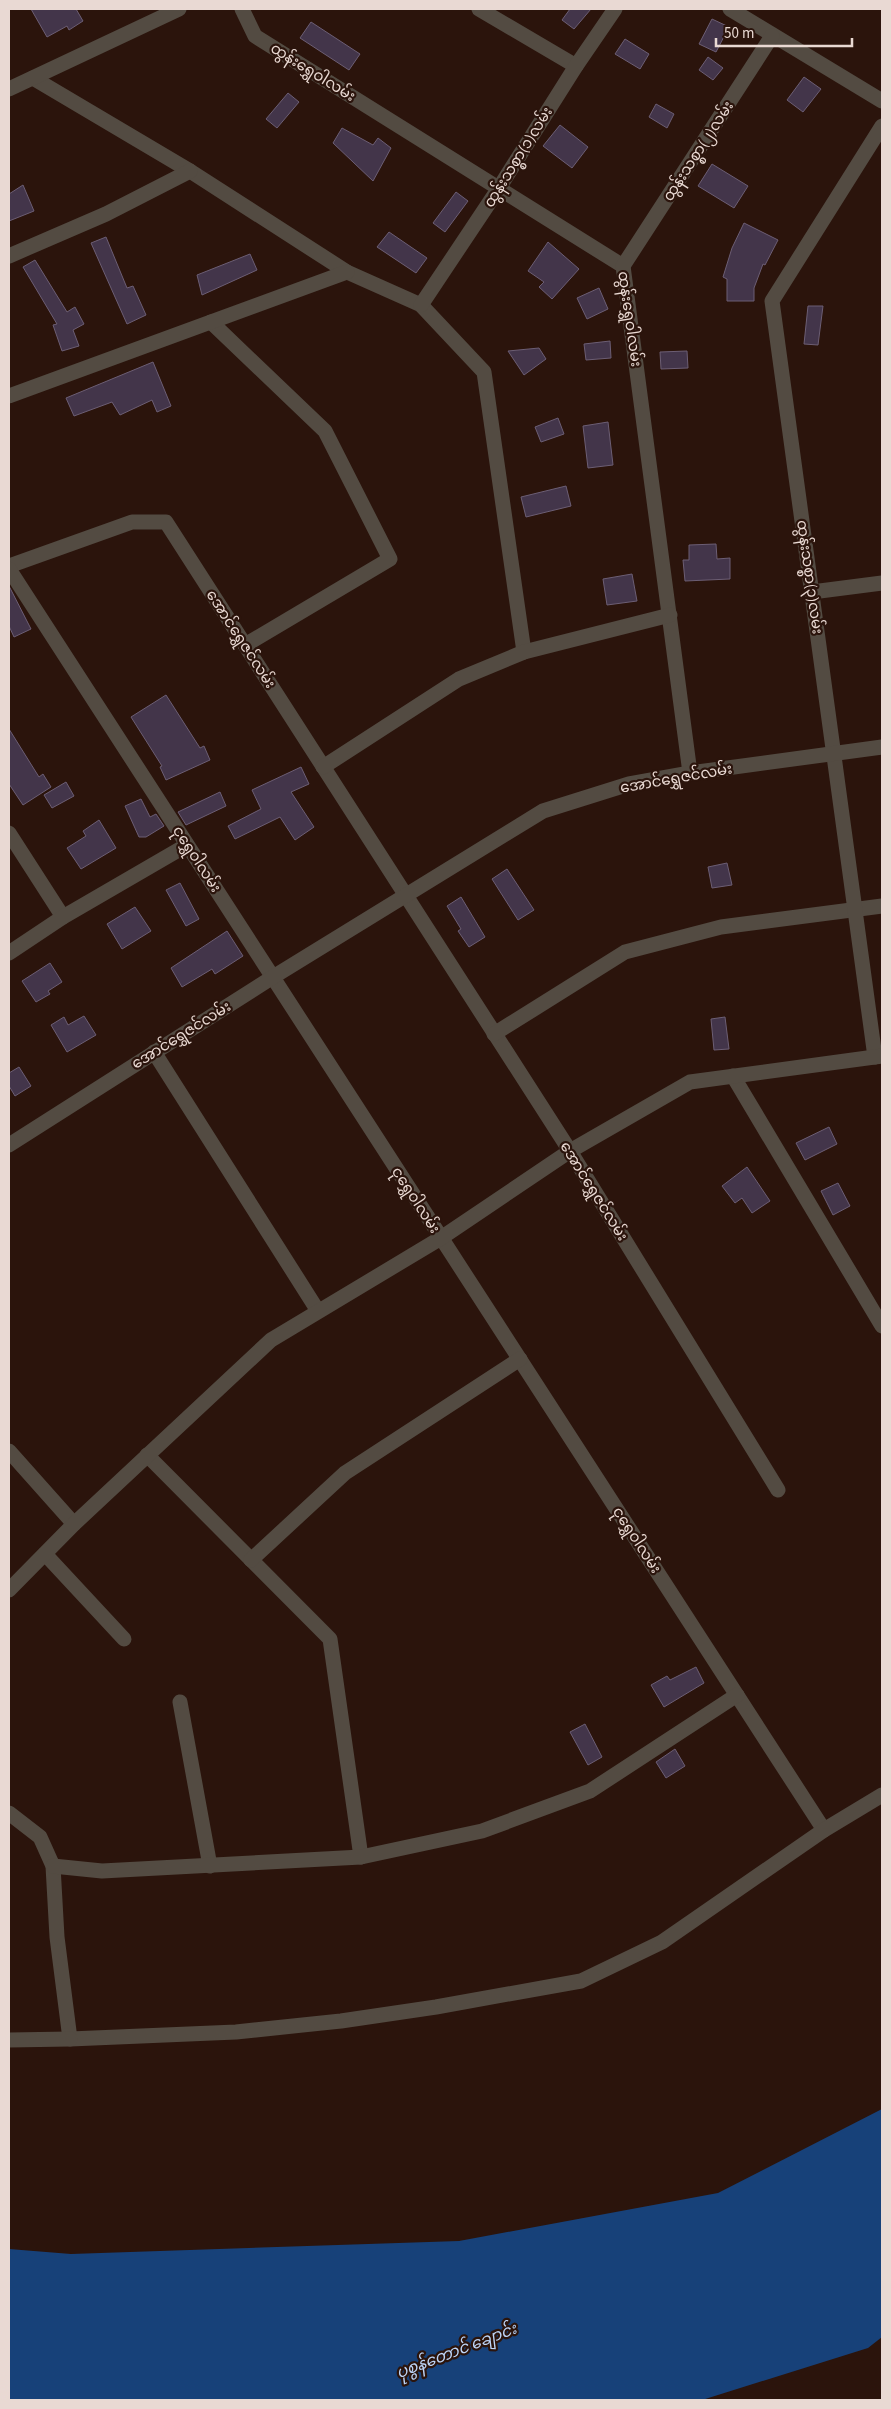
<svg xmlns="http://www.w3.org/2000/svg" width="891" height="2409" viewBox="0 0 891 2409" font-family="'Source Sans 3','Noto Sans Myanmar',sans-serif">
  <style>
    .water { fill: #174179 }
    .building { fill: #43354a; stroke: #6c5e74 }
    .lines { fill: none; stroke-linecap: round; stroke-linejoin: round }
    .minor { stroke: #534b42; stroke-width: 15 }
    .labels { text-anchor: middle; stroke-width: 4.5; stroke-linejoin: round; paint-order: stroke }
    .street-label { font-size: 15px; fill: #e9d9d3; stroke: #2b140c }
    .water-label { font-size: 16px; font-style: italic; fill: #bdd5f8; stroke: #2b140c }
  </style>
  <rect width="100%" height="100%" fill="#2b140c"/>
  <path class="water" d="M 882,2109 L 882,2337 L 868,2348 L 702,2400 L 9,2400 L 9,2249 L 71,2254 L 459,2241 L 718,2193 Z"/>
  <g class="building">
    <path d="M 31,9 L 76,9 L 83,21 L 69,30 L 67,26 L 47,37 Z"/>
    <path d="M 570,9 L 591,9 L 574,29 L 562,20 Z"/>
    <path d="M 712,19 L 729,27 L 716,52 L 699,44 Z"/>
    <path d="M 311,22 L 360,54 L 349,70 L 300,38 Z"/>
    <path d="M 625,39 L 649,54 L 640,69 L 615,54 Z"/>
    <path d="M 708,57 L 723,68 L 713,80 L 699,70 Z"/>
    <path d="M 804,77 L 821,89 L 803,112 L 787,100 Z"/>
    <path d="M 288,93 L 299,102 L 277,128 L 266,119 Z"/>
    <path d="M 656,104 L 674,114 L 667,128 L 649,117 Z"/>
    <path d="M 560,125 L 588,147 L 572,168 L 543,146 Z"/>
    <path d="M 342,128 L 373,145 L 378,138 L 391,148 L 373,181 L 333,143 Z"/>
    <path d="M 712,164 L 748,186 L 734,208 L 698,186 Z"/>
    <path d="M 23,185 L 34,211 L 9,221 L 9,194 Z"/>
    <path d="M 456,192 L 468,201 L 445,232 L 433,223 Z"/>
    <path d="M 744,223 L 778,240 L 765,265 L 763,264 L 754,288 L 754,301 L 727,301 L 727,279 L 723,277 L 732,248 Z"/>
    <path d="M 389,232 L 427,258 L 416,273 L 377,247 Z"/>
    <path d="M 106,237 L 127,288 L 133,286 L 146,315 L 127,324 L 91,243 Z"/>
    <path d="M 548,242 L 579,269 L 552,299 L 539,287 L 544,282 L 528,271 Z"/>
    <path d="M 250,254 L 257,270 L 202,295 L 197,275 Z"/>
    <path d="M 35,260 L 67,312 L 75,307 L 84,324 L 73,330 L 79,346 L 62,351 L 53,325 L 57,324 L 23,267 Z"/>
    <path d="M 599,288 L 608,309 L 587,319 L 577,298 Z"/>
    <path d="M 808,306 L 823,306 L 818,345 L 804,344 Z"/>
    <path d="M 610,341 L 611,358 L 586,360 L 584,344 Z"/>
    <path d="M 539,348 L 546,359 L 524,375 L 508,351 Z"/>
    <path d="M 687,351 L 688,368 L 661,369 L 660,352 Z"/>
    <path d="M 153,362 L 171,406 L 157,412 L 152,400 L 120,415 L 112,402 L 74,416 L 66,398 Z"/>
    <path d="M 558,418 L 564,434 L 541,442 L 535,427 Z"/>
    <path d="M 608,422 L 613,465 L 588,468 L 583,426 Z"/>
    <path d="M 566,486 L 571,506 L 526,517 L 521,497 Z"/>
    <path d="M 716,544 L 717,559 L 730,558 L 730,579 L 685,581 L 683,560 L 689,560 L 689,545 Z"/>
    <path d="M 632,574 L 637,601 L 607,605 L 603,579 Z"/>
    <path d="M 9,586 L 31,629 L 14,637 L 9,626 Z"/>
    <path d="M 166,695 L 200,748 L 204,746 L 210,760 L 166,780 L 160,767 L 162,766 L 131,717 Z"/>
    <path d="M 9,729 L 39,777 L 43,774 L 51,787 L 23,805 L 9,784 Z"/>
    <path d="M 301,767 L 309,784 L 291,792 L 314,827 L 295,840 L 280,817 L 235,839 L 228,826 L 261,809 L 252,790 Z"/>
    <path d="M 66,782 L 74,796 L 52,808 L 44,795 Z"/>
    <path d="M 220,792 L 226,806 L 186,825 L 178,812 Z"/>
    <path d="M 141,799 L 150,817 L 156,814 L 164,826 L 146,837 L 139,837 L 125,806 Z"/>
    <path d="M 99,820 L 116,848 L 81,869 L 67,848 L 86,836 L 83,831 Z"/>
    <path d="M 727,863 L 732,885 L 712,888 L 708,867 Z"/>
    <path d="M 507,869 L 534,910 L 518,920 L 492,879 Z"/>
    <path d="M 180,883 L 199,919 L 186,926 L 166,890 Z"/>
    <path d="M 461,897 L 485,937 L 469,947 L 458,931 L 461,929 L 447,906 Z"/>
    <path d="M 135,907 L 151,931 L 122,949 L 107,924 Z"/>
    <path d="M 227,931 L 243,956 L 215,974 L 212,969 L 182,987 L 171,968 Z"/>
    <path d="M 50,963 L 62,982 L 48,991 L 50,994 L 36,1002 L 22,981 Z"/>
    <path d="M 84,1016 L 96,1035 L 67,1052 L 51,1025 L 64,1017 L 68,1025 Z"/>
    <path d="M 725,1017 L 729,1049 L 714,1050 L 711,1019 Z"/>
    <path d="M 19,1067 L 31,1086 L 15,1096 L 9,1086 L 9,1073 Z"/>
    <path d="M 829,1127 L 837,1144 L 805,1160 L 796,1143 Z"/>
    <path d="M 747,1167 L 770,1201 L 752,1213 L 742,1198 L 735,1203 L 722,1186 Z"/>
    <path d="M 838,1183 L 850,1206 L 833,1215 L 821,1191 Z"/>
    <path d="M 696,1667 L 704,1683 L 664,1707 L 651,1685 L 667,1676 L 670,1680 Z"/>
    <path d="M 585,1724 L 602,1757 L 588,1765 L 570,1732 Z"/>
    <path d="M 675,1749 L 685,1766 L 666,1778 L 656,1762 Z"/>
  </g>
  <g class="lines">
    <g class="minor">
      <path d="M 242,9 L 255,36 L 623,266 L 690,773"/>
      <path d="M 479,9 L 576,66"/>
      <path d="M 730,9 L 882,101"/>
      <path d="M 33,78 L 190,171 L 347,272 L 421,305 L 484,372 L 524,652"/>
      <path d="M 9,89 L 179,9"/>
      <path d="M 9,256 L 106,214 L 190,171"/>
      <path d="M 623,266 L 772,36"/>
      <path d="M 421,305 L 499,188 L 576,66 L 615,9"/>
      <path d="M 211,322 L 325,431 L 390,559 L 245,645"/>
      <path d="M 9,396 L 347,272"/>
      <path d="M 9,566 L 132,522 L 166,522 L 570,1151 L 778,1490"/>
      <path d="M 9,569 L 824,1830"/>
      <path d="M 812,592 L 882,583"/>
      <path d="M 323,767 L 459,679 L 524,652 L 670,615"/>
      <path d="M 9,833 L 63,917"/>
      <path d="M 9,953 L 63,917 L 187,845"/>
      <path d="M 494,1034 L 625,952 L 721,927 L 882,906"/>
      <path d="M 154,1052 L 318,1311"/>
      <path d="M 875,1057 L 772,301 L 882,126"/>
      <path d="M 733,1076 L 882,1326"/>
      <path d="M 9,1145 L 273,977 L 543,811 L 629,784 L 690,773 L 882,747"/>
      <path d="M 9,1451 L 74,1524"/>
      <path d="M 147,1455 L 330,1639 L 361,1857"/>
      <path d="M 45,1554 L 124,1639"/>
      <path d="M 251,1560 L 345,1473 L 520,1359"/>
      <path d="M 9,1590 L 74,1524 L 271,1340 L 441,1238 L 570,1151 L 690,1082 L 882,1056"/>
      <path d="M 180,1702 L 210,1866"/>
      <path d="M 9,1813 L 40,1837 L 53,1866 L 57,1937 L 70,2039 L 236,2032 L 341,2021 L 436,2007 L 581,1981 L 662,1942 L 824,1830 L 882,1795"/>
      <path d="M 53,1866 L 102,1871 L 361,1857 L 482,1831 L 590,1791 L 737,1695"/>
      <path d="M 9,2040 L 70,2039"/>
    </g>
  </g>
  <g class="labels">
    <g class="street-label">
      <text transform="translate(313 72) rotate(32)" y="5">ထွန်းရွှေဝါလမ်း</text>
      <text transform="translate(698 151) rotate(-57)" y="5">ထွန်းသစ္စာ(၂)လမ်း</text>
      <text transform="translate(518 157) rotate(-58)" y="5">ထွန်းသစ္စာ(၁)လမ်း</text>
      <text transform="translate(630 319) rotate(82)" y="5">ထွန်းရွှေဝါလမ်း</text>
      <text transform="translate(810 577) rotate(82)" y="5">ထွန်းသစ္စာ(၃)လမ်း</text>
      <text transform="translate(241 639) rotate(57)" y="5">အောင်ရွှေဇင်လမ်း</text>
      <text transform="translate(676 778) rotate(-10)" y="5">အောင်ရွှေဇင်လမ်း</text>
      <text transform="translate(197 859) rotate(57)" y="5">ငုရွှေဝါလမ်း</text>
      <text transform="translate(181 1035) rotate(-32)" y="5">အောင်ရွှေဇင်လမ်း</text>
      <text transform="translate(594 1191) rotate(58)" y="5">အောင်ရွှေဇင်လမ်း</text>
      <text transform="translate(416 1200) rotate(57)" y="5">ငုရွှေဝါလမ်း</text>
      <text transform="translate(637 1540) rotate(57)" y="5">ငုရွှေဝါလမ်း</text>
    </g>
    <g class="water-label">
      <text transform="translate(456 2350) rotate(-21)" y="6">ပုစွန်တောင် ချောင်း</text>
    </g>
  </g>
  <rect width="891" height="2409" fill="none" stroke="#e9d9d3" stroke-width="20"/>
  <path d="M716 38v8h136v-8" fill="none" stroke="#e9d9d3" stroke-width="2.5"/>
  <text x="724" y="38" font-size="15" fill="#e9d9d3" stroke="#2b140c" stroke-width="4" paint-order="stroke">50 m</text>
</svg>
